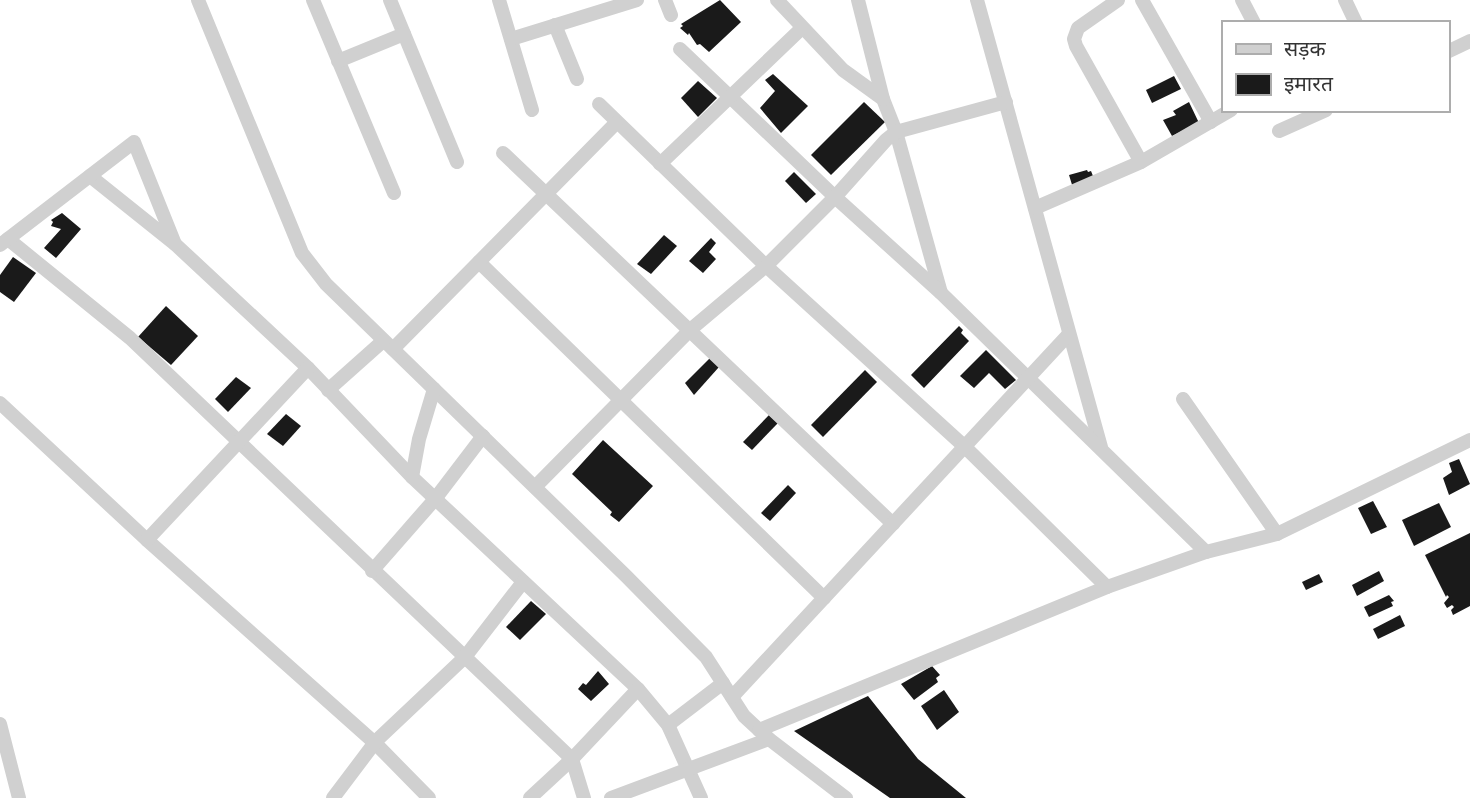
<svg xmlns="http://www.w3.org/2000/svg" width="1470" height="798" viewBox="0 0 1470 798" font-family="'Fira Sans','Noto Sans Devanagari',sans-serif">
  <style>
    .building { fill: #1a1a1a }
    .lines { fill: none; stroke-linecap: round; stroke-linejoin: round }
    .minor { stroke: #d0d0d0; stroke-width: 14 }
  </style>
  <rect width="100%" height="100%" fill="#fff"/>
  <g class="building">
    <path d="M 720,0 L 741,22 L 709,52 L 700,44 L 697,45 L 689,33 L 688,35 L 680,28 L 683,26 L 681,24 Z"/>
    <path d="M 773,74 L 808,106 L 781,133 L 760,108 L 775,91 L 765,80 Z"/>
    <path d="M 1174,76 L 1181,89 L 1152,103 L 1146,90 Z"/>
    <path d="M 698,81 L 717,98 L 698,117 L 681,98 Z"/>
    <path d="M 864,102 L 885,122 L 831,175 L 811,155 Z"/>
    <path d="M 1189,102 L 1199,123 L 1172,136 L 1163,120 L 1176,115 L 1173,111 Z"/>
    <path d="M 1087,170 L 1088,172 L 1091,171 L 1095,181 L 1073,188 L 1069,175 Z"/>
    <path d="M 794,172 L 816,194 L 806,203 L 785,181 Z"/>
    <path d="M 62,213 L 81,229 L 56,258 L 44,248 L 61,229 L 51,226 L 53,222 L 51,220 Z"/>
    <path d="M 664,235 L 677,246 L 651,274 L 637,264 Z"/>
    <path d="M 711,238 L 716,243 L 709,252 L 716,259 L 703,273 L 689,261 Z"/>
    <path d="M 13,257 L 36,273 L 14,302 L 0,292 L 0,275 Z"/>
    <path d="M 166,306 L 198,336 L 171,365 L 138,337 Z"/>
    <path d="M 959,326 L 963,330 L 961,333 L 969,341 L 924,388 L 911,375 Z"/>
    <path d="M 986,350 L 1016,380 L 1005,389 L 989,373 L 974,388 L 960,376 Z"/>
    <path d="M 710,358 L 719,367 L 694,395 L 685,383 Z"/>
    <path d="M 865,370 L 877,382 L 823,437 L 811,425 Z"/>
    <path d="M 236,377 L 251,388 L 228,412 L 215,399 Z"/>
    <path d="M 286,414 L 301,426 L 283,446 L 267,434 Z"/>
    <path d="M 769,415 L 778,423 L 752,450 L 743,442 Z"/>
    <path d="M 603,440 L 653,486 L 619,522 L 610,515 L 612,512 L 572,474 Z"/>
    <path d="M 1459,459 L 1470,484 L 1449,495 L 1443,478 L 1452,472 L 1449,463 Z"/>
    <path d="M 788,485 L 796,493 L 770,521 L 761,513 Z"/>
    <path d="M 1373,501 L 1387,527 L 1371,534 L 1358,508 Z"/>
    <path d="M 1439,503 L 1451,527 L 1414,546 L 1402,520 Z"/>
    <path d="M 1470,533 L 1470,606 L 1453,615 L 1451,610 L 1454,607 L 1452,605 L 1447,608 L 1444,603 L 1449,597 L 1447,595 L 1446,597 L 1425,555 Z"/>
    <path d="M 1379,571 L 1384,581 L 1357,596 L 1352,585 Z"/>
    <path d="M 1319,574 L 1323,582 L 1306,590 L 1302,582 Z"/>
    <path d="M 1389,595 L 1394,601 L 1391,602 L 1393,606 L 1369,617 L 1364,607 Z"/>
    <path d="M 531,601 L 546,614 L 520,640 L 506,627 Z"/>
    <path d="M 1400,615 L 1405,626 L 1378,639 L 1373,629 Z"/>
    <path d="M 932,666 L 940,675 L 936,678 L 938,682 L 914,700 L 901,684 Z"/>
    <path d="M 598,671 L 609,684 L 591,701 L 578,689 L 583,683 L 586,685 Z"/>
    <path d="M 944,690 L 959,712 L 937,730 L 921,706 Z"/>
    <path d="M 868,696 L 918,759 L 966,798 L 890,798 L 794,731 Z"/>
  </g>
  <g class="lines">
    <g class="minor">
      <path d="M 198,0 L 302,253 L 326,284 L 626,576 L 706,657 L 744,716 L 769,739 L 846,798"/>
      <path d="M 313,0 L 394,193"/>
      <path d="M 390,0 L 457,162"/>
      <path d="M 499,0 L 532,110"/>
      <path d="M 665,0 L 671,15"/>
      <path d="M 777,0 L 843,70 L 883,99 L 896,132 L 941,293"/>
      <path d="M 858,0 L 883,99"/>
      <path d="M 977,0 L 1101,447"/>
      <path d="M 1118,0 L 1078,28 L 1074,39 L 1076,46 L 1141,162"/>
      <path d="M 1142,0 L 1211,122"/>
      <path d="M 1242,0 L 1254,23"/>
      <path d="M 1345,0 L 1356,23"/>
      <path d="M 555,25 L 577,79"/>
      <path d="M 511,39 L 637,0"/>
      <path d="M 680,49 L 835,197 L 941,293 L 1206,552"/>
      <path d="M 1447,52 L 1470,41"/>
      <path d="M 338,61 L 404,34"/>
      <path d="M 599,104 L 766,266 L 965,447 L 1107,587"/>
      <path d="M 1279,131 L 1326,110"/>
      <path d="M 503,153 L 893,524"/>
      <path d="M 660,164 L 802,28"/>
      <path d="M 90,176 L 175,244 L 308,368 L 412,477 L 638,689 L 668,725 L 701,798"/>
      <path d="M 1035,208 L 1141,162 L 1231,110"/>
      <path d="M 8,239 L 130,338 L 572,759 L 584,798"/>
      <path d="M 0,245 L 134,142 L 175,244"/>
      <path d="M 479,262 L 824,598"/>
      <path d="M 393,349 L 616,123"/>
      <path d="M 328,390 L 383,341"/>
      <path d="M 1183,399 L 1277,534"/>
      <path d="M 0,403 L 147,540 L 376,744 L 429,798"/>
      <path d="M 412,477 L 419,439 L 434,389"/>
      <path d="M 535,487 L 690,330 L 766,266 L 835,197 L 886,140 L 896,132 L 1006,102"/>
      <path d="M 147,540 L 308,368"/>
      <path d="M 372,571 L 435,499 L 483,436"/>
      <path d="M 732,697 L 1069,334"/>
      <path d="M 0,724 L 19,798"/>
      <path d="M 668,725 L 723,683"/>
      <path d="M 759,730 L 1107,587 L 1206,552 L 1277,534 L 1470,440"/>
      <path d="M 333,798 L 376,741 L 465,657 L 523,582"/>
      <path d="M 530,798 L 572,759 L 638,689"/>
      <path d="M 611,798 L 769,739"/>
    </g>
  </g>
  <rect x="1222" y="21" width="228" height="91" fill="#ffffff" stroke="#adadad" stroke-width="2"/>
  <rect x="1236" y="44" width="35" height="10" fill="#d0d0d0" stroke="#adadad" stroke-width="2"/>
  <text x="1284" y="56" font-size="21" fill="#333333">सड़क</text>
  <rect x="1236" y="74" width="35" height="21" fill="#1a1a1a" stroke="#adadad" stroke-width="2"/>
  <text x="1284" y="91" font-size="21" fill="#333333">इमारत</text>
</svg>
